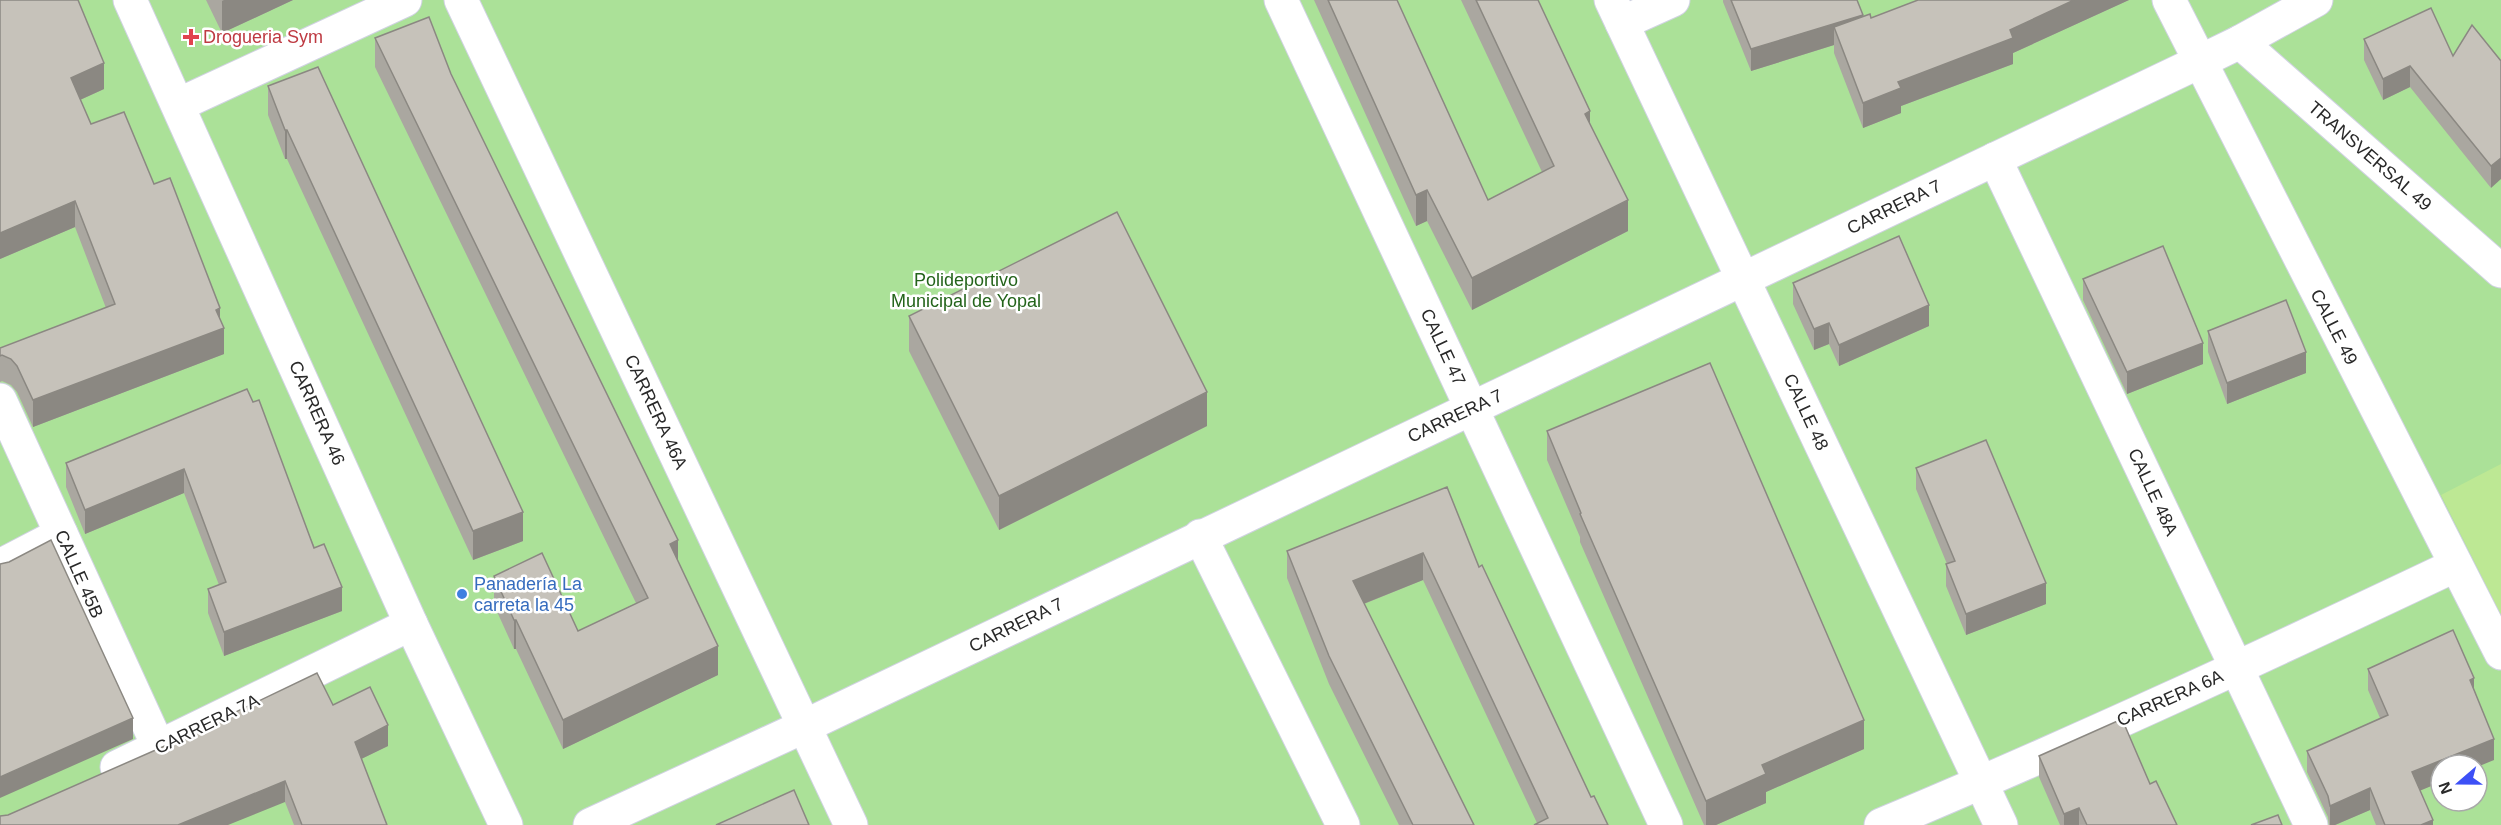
<svg xmlns="http://www.w3.org/2000/svg" width="2501" height="825" viewBox="0 0 2501 825" font-family="Arial,sans-serif">
  <style>
    .green { fill: #abe198; fill-rule: evenodd }
    .pitch { fill: #bde894 }
    .lines { fill: none; stroke-linecap: round; stroke-linejoin: round }
    .minor-casing { stroke: #d0d2e2; stroke-width: 35 }
    .minor { stroke: #fff; stroke-width: 33 }
    .wall { fill: #aaa7a0 }
    .shaded-wall { fill: #8b8882 }
    .building { fill: #c6c2ba; stroke: #8b8882; stroke-width: 1.5 }
    .health-dot { fill: #e0444e; stroke: #fff; stroke-width: 2 }
    .shop-dot { fill: #3f7fe0; stroke: #fff; stroke-width: 2 }
    .labels { text-anchor: middle; stroke-width: 5; stroke-linejoin: round; paint-order: stroke }
    .health-label { font-size: 18px; fill: #be3a42; stroke: #fff; text-anchor: start }
    .street-label { font-size: 18px; fill: #292929; stroke: #fff }
    .park-label { font-size: 18px; fill: #24641b; stroke: #fff }
    .shop-label { font-size: 18px; fill: #366cbe; stroke: #fff; text-anchor: start }
  </style>
  <rect width="100%" height="100%" fill="#ebe5db"/>
  <path class="green" d="M 0,0 L 2501,0 L 2501,825 L 0,825 ZM 2441,765 L 2477,765 L 2477,801 L 2441,801 Z"/>
  <path class="pitch" d="M 2501,464 L 2501,615 L 2441,495 Z"/>
  <g class="lines">
    <defs>
      <g id="minor">
        <path d="M 130,0 L 411,624 L 506,825"/>
        <path d="M 461,0 L 851,825"/>
        <path d="M 1281,0 L 1666,825"/>
        <path d="M 1611,0 L 2001,825"/>
        <path d="M 2169,0 L 2501,653"/>
        <path d="M 1622,23 L 1673,0"/>
        <path d="M 2240,42 L 2501,271"/>
        <path d="M 178,105 L 405,0"/>
        <path d="M 1995,159 L 2311,825"/>
        <path d="M 0,400 L 159,748"/>
        <path d="M 1200,536 L 1343,825"/>
        <path d="M 0,566 L 61,534"/>
        <path d="M 117,767 L 411,624"/>
        <path d="M 590,825 L 805,726 L 2199,62 L 2240,42 L 2316,0"/>
        <path d="M 1881,825 C 2075,744 2266,655 2456,565"/>
      </g>
    </defs>
    <use href="#minor" class="minor-casing"/>
    <use href="#minor" class="minor"/>
  </g>
  <g class="wall">
    <path d="M 0,0 L 104,89 L 80,100 L 91,124 L 154,184 L 220,319 L 224,354 L 33,427 L 17,392 L 11,385 L 2,381 L 0,382 L 0,348 L 106,308 L 75,227 L 0,259 Z"/>
    <path d="M 206,0 L 293,0 L 222,33 Z"/>
    <path d="M 1314,0 L 1397,0 L 1488,200 L 1542,172 L 1461,0 L 1538,0 L 1590,125 L 1628,231 L 1472,310 L 1427,221 L 1416,226 Z"/>
    <path d="M 1723,0 L 1857,0 L 1863,17 L 1871,18 L 1918,0 L 2129,0 L 2013,53 L 2013,64 L 1901,106 L 1901,113 L 1863,128 L 1834,53 L 1834,45 L 1751,71 L 1723,2 Z"/>
    <path d="M 375,38 L 451,74 L 678,561 L 718,675 L 563,749 L 516,649 L 514,649 L 494,605 L 494,576 L 578,631 L 636,603 L 375,67 Z"/>
    <path d="M 2364,39 L 2453,56 L 2501,61 L 2491,188 L 2410,87 L 2383,100 L 2364,60 Z"/>
    <path d="M 268,86 L 523,541 L 473,560 L 287,159 L 285,159 L 268,115 Z"/>
    <path d="M 2083,279 L 2203,364 L 2127,394 L 2083,300 Z"/>
    <path d="M 1793,283 L 1929,326 L 1839,366 L 1829,344 L 1814,350 L 1793,304 Z"/>
    <path d="M 909,316 L 1207,426 L 999,530 L 909,351 Z"/>
    <path d="M 2208,331 L 2306,373 L 2227,404 L 2208,352 Z"/>
    <path d="M 247,389 L 342,611 L 224,656 L 208,613 L 208,589 L 219,585 L 184,493 L 85,534 L 66,487 L 66,463 Z"/>
    <path d="M 1547,431 L 1864,749 L 1766,792 L 1766,803 L 1716,825 L 1704,825 L 1580,542 L 1580,537 L 1547,460 Z"/>
    <path d="M 1916,468 L 2046,604 L 1966,635 L 1946,586 L 1946,564 L 1947,564 L 1916,489 Z"/>
    <path d="M 1447,487 L 1479,567 L 1591,797 L 1537,823 L 1423,580 L 1364,604 L 1474,825 L 1399,825 L 1329,684 L 1287,578 L 1287,551 Z"/>
    <path d="M 2368,669 L 2474,689 L 2494,760 L 2441,765 L 2441,782 L 2420,790 L 2433,825 L 2376,825 L 2370,810 L 2335,825 L 2329,825 L 2328,817 L 2307,772 L 2307,751 L 2380,718 L 2368,690 Z"/>
    <path d="M 333,705 L 388,746 L 361,759 L 387,825 L 294,825 L 285,802 L 8,815 Z"/>
    <path d="M 2039,756 L 2150,784 L 2177,825 L 2060,825 L 2039,777 Z"/>
  </g>
  <g class="shaded-wall">
    <path d="M 224,0 L 293,0 L 222,33 L 222,1 Z"/>
    <path d="M 2074,0 L 2129,0 L 2013,53 L 2013,64 L 1901,106 L 1901,113 L 1863,128 L 1863,103 L 1898,82 Z"/>
    <path d="M 1863,15 L 1863,36 L 1834,27 L 1834,45 L 1751,71 L 1751,49 Z"/>
    <path d="M 104,63 L 104,89 L 71,104 L 71,78 Z"/>
    <path d="M 2410,66 L 2410,87 L 2383,100 L 2383,79 Z"/>
    <path d="M 1590,111 L 1590,143 L 1585,114 Z"/>
    <rect x="285" y="130" width="2" height="29"/>
    <path d="M 2501,158 L 2501,179 L 2491,188 L 2491,166 Z"/>
    <path d="M 1427,190 L 1427,221 L 1416,226 L 1416,195 Z"/>
    <path d="M 1628,200 L 1628,231 L 1472,310 L 1472,278 Z"/>
    <path d="M 75,201 L 75,227 L 0,259 L 0,233 Z"/>
    <path d="M 1929,305 L 1929,326 L 1839,366 L 1839,345 Z"/>
    <path d="M 220,308 L 220,329 L 224,328 L 224,354 L 33,427 L 33,400 Z"/>
    <path d="M 1829,323 L 1829,344 L 1814,350 L 1814,329 Z"/>
    <path d="M 2203,343 L 2203,364 L 2127,394 L 2127,372 Z"/>
    <path d="M 2306,352 L 2306,373 L 2227,404 L 2227,383 Z"/>
    <path d="M 1207,392 L 1207,426 L 999,530 L 999,496 Z"/>
    <path d="M 184,469 L 184,493 L 85,534 L 85,510 Z"/>
    <path d="M 523,512 L 523,541 L 473,560 L 473,531 Z"/>
    <path d="M 678,540 L 678,569 L 670,544 Z"/>
    <path d="M 1423,553 L 1423,580 L 1353,608 L 1353,581 Z"/>
    <path d="M 2046,583 L 2046,604 L 1966,635 L 1966,614 Z"/>
    <path d="M 342,587 L 342,611 L 224,656 L 224,632 Z"/>
    <rect x="514" y="620" width="2" height="29"/>
    <path d="M 718,646 L 718,675 L 563,749 L 563,720 Z"/>
    <path d="M 2474,678 L 2474,700 L 2470,680 Z"/>
    <path d="M 133,718 L 133,739 L 0,798 L 0,777 Z"/>
    <path d="M 1864,720 L 1864,749 L 1766,792 L 1766,803 L 1716,825 L 1706,825 L 1706,801 L 1762,765 Z"/>
    <path d="M 388,725 L 388,746 L 355,762 L 355,742 Z"/>
    <path d="M 2494,739 L 2494,760 L 2477,767 L 2477,765 L 2441,765 L 2441,782 L 2412,794 L 2412,772 Z"/>
    <path d="M 285,781 L 285,802 L 228,825 L 178,825 Z"/>
    <path d="M 2370,788 L 2370,810 L 2335,825 L 2330,825 L 2330,806 Z"/>
    <path d="M 2079,808 L 2079,825 L 2064,825 L 2064,814 Z"/>
    <path d="M 2433,820 L 2433,825 L 2421,825 Z"/>
  </g>
  <g class="building">
    <path d="M 0,0 L 78,0 L 104,63 L 71,78 L 91,124 L 124,112 L 154,184 L 170,178 L 220,308 L 216,310 L 224,328 L 33,400 L 17,366 L 11,359 L 2,355 L 0,356 L 0,348 L 115,304 L 75,201 L 0,233 Z"/>
    <path d="M 1328,0 L 1397,0 L 1488,200 L 1554,166 L 1476,0 L 1538,0 L 1590,111 L 1585,114 L 1628,200 L 1472,278 L 1427,190 L 1416,195 Z"/>
    <path d="M 1731,0 L 1857,0 L 1863,15 L 1751,49 Z"/>
    <path d="M 1918,0 L 2074,0 L 2010,30 L 2013,38 L 1898,82 L 1901,88 L 1863,103 L 1834,27 L 1870,14 L 1871,18 Z"/>
    <path d="M 2431,8 L 2453,56 L 2472,25 L 2501,61 L 2501,158 L 2491,166 L 2410,66 L 2383,79 L 2364,39 Z"/>
    <path d="M 429,17 L 451,74 L 678,540 L 670,544 L 718,646 L 563,720 L 516,620 L 514,620 L 494,576 L 542,553 L 578,631 L 648,598 L 375,38 Z"/>
    <path d="M 318,67 L 523,512 L 473,531 L 287,130 L 285,130 L 268,86 Z"/>
    <path d="M 1117,212 L 1207,392 L 999,496 L 909,316 Z"/>
    <path d="M 1899,236 L 1929,305 L 1839,345 L 1829,323 L 1814,329 L 1793,283 Z"/>
    <path d="M 2163,246 L 2203,343 L 2127,372 L 2083,279 Z"/>
    <path d="M 2286,300 L 2306,352 L 2227,383 L 2208,331 Z"/>
    <path d="M 1710,363 L 1864,720 L 1762,765 L 1766,774 L 1706,801 L 1580,514 L 1581,513 L 1547,431 Z"/>
    <path d="M 247,389 L 253,402 L 259,400 L 314,548 L 324,544 L 342,587 L 224,632 L 208,589 L 226,582 L 184,469 L 85,510 L 66,463 Z"/>
    <path d="M 1986,440 L 2046,583 L 1966,614 L 1946,564 L 1955,561 L 1916,468 Z"/>
    <path d="M 1447,487 L 1479,567 L 1482,565 L 1591,797 L 1594,796 L 1608,825 L 1534,825 L 1548,818 L 1423,553 L 1353,581 L 1474,825 L 1413,825 L 1329,656 L 1287,551 Z"/>
    <path d="M 51,540 L 133,718 L 0,777 L 0,564 L 9,562 Z"/>
    <path d="M 2453,630 L 2474,678 L 2470,680 L 2494,739 L 2412,772 L 2433,820 L 2421,825 L 2385,825 L 2370,788 L 2330,806 L 2328,796 L 2307,751 L 2388,715 L 2368,669 Z"/>
    <path d="M 317,673 L 333,705 L 370,687 L 388,725 L 355,742 L 387,825 L 302,825 L 285,781 L 178,825 L 0,825 L 0,816 L 8,815 L 167,745 Z"/>
    <path d="M 2122,719 L 2150,784 L 2156,781 L 2177,825 L 2087,825 L 2079,808 L 2064,814 L 2039,756 Z"/>
    <path d="M 794,790 L 809,825 L 716,825 Z"/>
    <path d="M 2278,815 L 2282,825 L 2251,825 Z"/>
  </g>
  <path class="health-dot" d="M188 28h6v6h6v6h-6v6h-6v-6h-6v-6h6z"/>
  <circle class="shop-dot" cx="462" cy="594" r="6"/>
  <g class="labels">
    <g class="health-label">
      <text x="203" y="43">Drogueria Sym</text>
    </g>
    <g class="street-label">
      <text transform="translate(2370 156) rotate(41)" y="6">TRANSVERSAL 49</text>
      <text transform="translate(1894 207) rotate(-26)" y="6">CARRERA 7</text>
      <text transform="translate(2334 327) rotate(63)" y="6">CALLE 49</text>
      <text transform="translate(1443 347) rotate(65)" y="6">CALLE 47</text>
      <text transform="translate(656 412) rotate(65)" y="6">CARRERA 46A</text>
      <text transform="translate(1806 412) rotate(65)" y="6">CALLE 48</text>
      <text transform="translate(317 413) rotate(66)" y="6">CARRERA 46</text>
      <text transform="translate(1455 416) rotate(-25)" y="6">CARRERA 7</text>
      <text transform="translate(2153 492) rotate(65)" y="6">CALLE 48A</text>
      <text transform="translate(79 574) rotate(66)" y="6">CALLE 45B</text>
      <text transform="translate(1016 625) rotate(-26)" y="6">CARRERA 7</text>
      <text transform="translate(2170 698) rotate(-24)" y="6">CARRERA 6A</text>
      <text transform="translate(207 724) rotate(-26)" y="6">CARRERA 7A</text>
    </g>
    <g class="park-label">
      <text x="966" y="286">Polideportivo<tspan x="966" dy="21">Municipal de Yopal</tspan></text>
    </g>
    <g class="shop-label">
      <text x="474" y="590">Panadería La<tspan x="474" dy="21">carreta la 45</tspan></text>
    </g>
  </g>
  <g transform="translate(2459 783) rotate(250)"><circle r="28" fill="#ffffff" stroke="#a9a9a9" stroke-width="1.5"/>
  <path d="M0-4.5L10 22L0 15L-10 22Z" fill="#3d50f6"/>
  <text y="-9" font-size="16" font-weight="bold" text-anchor="middle" fill="#292929">N</text>
  </g>
</svg>
